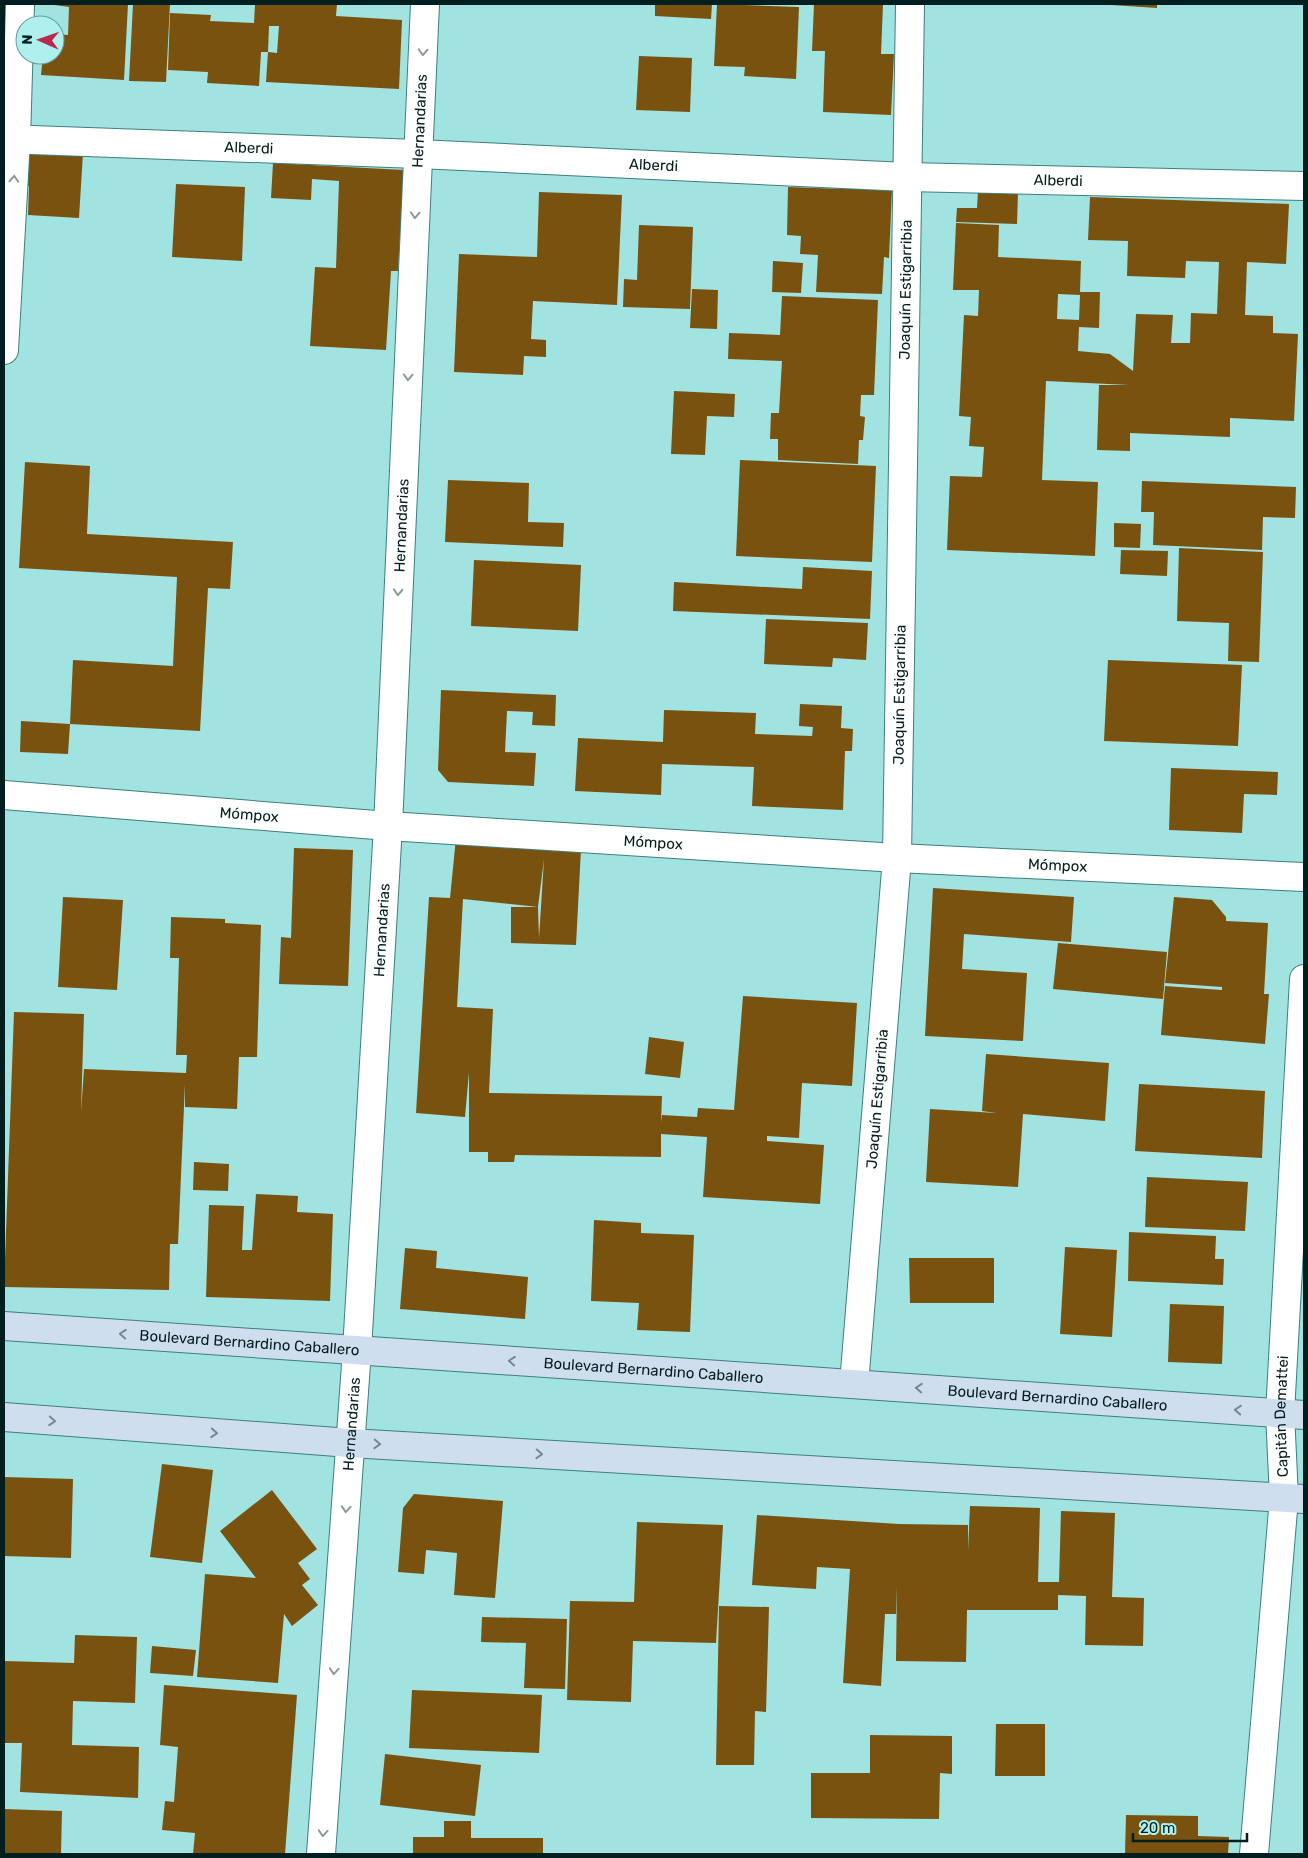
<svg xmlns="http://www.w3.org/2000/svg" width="1308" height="1858" viewBox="0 0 1308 1858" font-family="Rubik,sans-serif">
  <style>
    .building { fill: #7a5210; fill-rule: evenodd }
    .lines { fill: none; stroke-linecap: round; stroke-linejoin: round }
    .minor-casing { stroke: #3d7f7d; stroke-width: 30 }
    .secondary-casing { stroke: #3d7f7d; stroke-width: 30 }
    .minor { stroke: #fff; stroke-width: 28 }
    .secondary { stroke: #cfdeef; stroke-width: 28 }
    .oneway { stroke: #8e9a9a }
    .oneway2 { stroke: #738891 }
    .labels { text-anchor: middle; stroke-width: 5; stroke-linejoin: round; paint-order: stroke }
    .street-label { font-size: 15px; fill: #031e1e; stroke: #adf0ee }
  </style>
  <rect width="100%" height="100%" fill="#a0e3e1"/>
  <g class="building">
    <path d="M 47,4 L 128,4 L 124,80 L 41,75 L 43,55 L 55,55 L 55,34 L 68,35 L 69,7 Z"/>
    <path d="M 133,4 L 170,4 L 166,82 L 129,81 Z"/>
    <path d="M 255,4 L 337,4 L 336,16 L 402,20 L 399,89 L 266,82 L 268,52 L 277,53 L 279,26 L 269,26 L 268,52 L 261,52 L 259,86 L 207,83 L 208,72 L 168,70 L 170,13 L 211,15 L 210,21 L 254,23 Z"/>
    <path d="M 655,4 L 712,4 L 711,19 L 655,16 Z"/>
    <path d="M 717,4 L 799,7 L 796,79 L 744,76 L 745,67 L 714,66 Z"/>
    <path d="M 814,4 L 883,4 L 881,54 L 894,54 L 891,115 L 823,112 L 825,51 L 812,51 Z"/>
    <path d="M 1096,4 L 1157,4 L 1157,8 Z"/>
    <path d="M 639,56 L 692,58 L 690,112 L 636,110 Z"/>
    <path d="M 24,150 L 83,153 L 79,218 L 28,215 L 29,186 L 23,186 Z"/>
    <path d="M 273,163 L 404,170 L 398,271 L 391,271 L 386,350 L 310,346 L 315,267 L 336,268 L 339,181 L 312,179 L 311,200 L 271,198 Z"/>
    <path d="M 176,184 L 245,187 L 242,261 L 172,257 Z"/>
    <path d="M 843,186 L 892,189 L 889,258 L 884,257 L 882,294 L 816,292 L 818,255 L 800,254 L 801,236 L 787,235 L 788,187 L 843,189 Z"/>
    <path d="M 978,190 L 1018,192 L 1017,224 L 956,222 L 957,208 L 977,208 Z"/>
    <path d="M 539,192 L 622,195 L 617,305 L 533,301 L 531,339 L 546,340 L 546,357 L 524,356 L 523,375 L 454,372 L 459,254 L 537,257 Z"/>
    <path d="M 1090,197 L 1289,204 L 1286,264 L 1247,262 L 1245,315 L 1273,316 L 1273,333 L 1298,334 L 1294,421 L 1230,418 L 1230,437 L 1130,433 L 1130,451 L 1097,450 L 1099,385 L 1129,385 L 1046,381 L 1042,480 L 1098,482 L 1095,556 L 947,550 L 950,476 L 982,477 L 984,447 L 969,446 L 971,417 L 959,416 L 964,315 L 978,316 L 979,290 L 953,290 L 956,223 L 999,225 L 998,257 L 1081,261 L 1080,292 L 1100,292 L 1099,328 L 1079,327 L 1078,351 L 1110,354 L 1133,371 L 1136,314 L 1173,315 L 1171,343 L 1190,343 L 1191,313 L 1217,314 L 1219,262 L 1186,261 L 1185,278 L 1127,276 L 1128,241 L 1088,240 ZM 1058,294 L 1080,295 L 1079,320 L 1057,319 Z"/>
    <path d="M 639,225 L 693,227 L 690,309 L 623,307 L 624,279 L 637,280 Z"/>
    <path d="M 773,261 L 803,263 L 801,293 L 772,292 Z"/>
    <path d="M 692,289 L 718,290 L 717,329 L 690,328 Z"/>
    <path d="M 782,296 L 878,300 L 874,395 L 861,395 L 860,416 L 865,417 L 863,440 L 859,440 L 858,464 L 778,460 L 778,439 L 770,439 L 771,413 L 779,413 L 782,361 L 728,359 L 729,333 L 780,335 Z"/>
    <path d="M 674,391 L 735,394 L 734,417 L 707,416 L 705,455 L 671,454 Z"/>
    <path d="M 740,460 L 876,466 L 872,562 L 736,556 Z"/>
    <path d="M 25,462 L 90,466 L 87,534 L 233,542 L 230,589 L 208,588 L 200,731 L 70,724 L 73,660 L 173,666 L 177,577 L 19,568 Z"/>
    <path d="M 448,480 L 529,483 L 528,522 L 564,523 L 563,547 L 445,542 Z"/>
    <path d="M 1142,481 L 1296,487 L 1295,518 L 1263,517 L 1262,550 L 1153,545 L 1154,512 L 1141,512 Z"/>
    <path d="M 1114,523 L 1141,524 L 1140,548 L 1114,547 Z"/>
    <path d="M 1179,548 L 1263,552 L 1259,662 L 1228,661 L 1229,623 L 1177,621 Z"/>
    <path d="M 1121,550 L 1168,551 L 1167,576 L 1120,574 Z"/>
    <path d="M 474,560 L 581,565 L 578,631 L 471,626 Z"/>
    <path d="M 803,567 L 872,571 L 870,619 L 673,611 L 674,582 L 802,589 Z"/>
    <path d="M 766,619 L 868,623 L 866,660 L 833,658 L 832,667 L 764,664 Z"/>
    <path d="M 1108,660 L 1242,665 L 1238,746 L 1104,741 Z"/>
    <path d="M 441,690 L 556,695 L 555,726 L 532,725 L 533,712 L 507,711 L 505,752 L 536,753 L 534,786 L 448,782 L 438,770 Z"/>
    <path d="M 800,704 L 842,706 L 841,728 L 853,729 L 852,751 L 845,751 L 843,810 L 752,806 L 754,767 L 662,764 L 661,795 L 575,791 L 578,738 L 663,742 L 664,710 L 756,713 L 755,734 L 812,736 L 813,727 L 799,726 Z"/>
    <path d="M 21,721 L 70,724 L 68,754 L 20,752 Z"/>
    <path d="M 1171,768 L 1278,772 L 1277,795 L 1244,794 L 1242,833 L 1169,830 Z"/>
    <path d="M 456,838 L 581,849 L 576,945 L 511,943 L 511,907 L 538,907 L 539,938 L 544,859 L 538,907 L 463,899 L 457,1007 L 493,1009 L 489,1093 L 662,1096 L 661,1122 L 662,1115 L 697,1117 L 698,1108 L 734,1110 L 743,996 L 857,1003 L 852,1086 L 802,1083 L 799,1138 L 767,1136 L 767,1141 L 824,1145 L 820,1204 L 703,1197 L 707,1137 L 661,1134 L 661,1157 L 515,1155 L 514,1162 L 488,1162 L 488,1152 L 469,1152 L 469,1072 L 465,1117 L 416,1113 L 429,897 L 450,898 Z"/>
    <path d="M 294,848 L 353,850 L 348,986 L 279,984 L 281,937 L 291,938 Z"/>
    <path d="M 933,888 L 1074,897 L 1071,942 L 964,934 L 962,969 L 1027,973 L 1023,1041 L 925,1036 Z"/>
    <path d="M 63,897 L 123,900 L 117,990 L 58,987 Z"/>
    <path d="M 1174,897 L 1212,900 L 1226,917 L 1226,921 L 1268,923 L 1264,994 L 1269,994 L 1265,1044 L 1161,1035 L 1165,986 L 1222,990 L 1222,987 L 1165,983 Z"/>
    <path d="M 171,917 L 225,919 L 225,923 L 261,925 L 257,1057 L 239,1057 L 237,1109 L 185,1107 L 185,1084 L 178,1244 L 170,1244 L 169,1290 L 4,1287 L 14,1012 L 84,1014 L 81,1112 L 84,1069 L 186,1073 L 187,1055 L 176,1055 L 179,958 L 170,958 Z"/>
    <path d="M 1058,943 L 1167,952 L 1163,999 L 1053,989 Z"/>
    <path d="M 649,1037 L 684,1042 L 680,1078 L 645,1074 Z"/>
    <path d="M 986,1054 L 1109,1063 L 1105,1121 L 1023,1114 L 1018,1187 L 926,1182 L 930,1109 L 996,1113 L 982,1111 Z"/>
    <path d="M 1139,1084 L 1265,1091 L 1262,1158 L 1135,1151 Z"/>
    <path d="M 194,1162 L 229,1164 L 228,1191 L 193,1190 Z"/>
    <path d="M 1147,1177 L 1248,1182 L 1245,1231 L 1145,1227 Z"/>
    <path d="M 256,1194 L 298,1196 L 297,1212 L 333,1214 L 330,1301 L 206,1297 L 209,1205 L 244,1206 L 242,1250 L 252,1250 Z"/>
    <path d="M 594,1220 L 641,1223 L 641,1233 L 694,1235 L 690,1332 L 637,1330 L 639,1303 L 591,1301 Z"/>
    <path d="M 1129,1232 L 1216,1236 L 1215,1259 L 1224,1259 L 1223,1285 L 1128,1281 Z"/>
    <path d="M 1065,1247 L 1117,1250 L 1112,1337 L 1060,1334 Z"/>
    <path d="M 405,1248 L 437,1251 L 436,1268 L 528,1277 L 525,1319 L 400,1309 Z"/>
    <path d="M 909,1258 L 994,1258 L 994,1303 L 910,1303 Z"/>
    <path d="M 1170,1304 L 1224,1306 L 1222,1364 L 1168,1362 Z"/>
    <path d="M 162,1464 L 213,1470 L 202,1563 L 150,1557 Z"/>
    <path d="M 4,1477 L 73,1479 L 71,1558 L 4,1556 Z"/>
    <path d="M 272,1490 L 317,1549 L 298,1563 L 310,1579 L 302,1585 L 318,1605 L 292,1626 L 284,1614 L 278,1683 L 197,1677 L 205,1574 L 256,1578 L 220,1531 Z"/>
    <path d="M 414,1494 L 503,1501 L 495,1598 L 454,1595 L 457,1553 L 426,1550 L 424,1574 L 398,1572 L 403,1508 Z"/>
    <path d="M 970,1506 L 1040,1508 L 1038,1582 L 1059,1582 L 1061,1511 L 1115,1513 L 1112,1597 L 1144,1598 L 1143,1646 L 1085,1645 L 1086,1596 L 1058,1595 L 1058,1610 L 967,1610 L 966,1662 L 896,1661 L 897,1586 L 896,1614 L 885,1614 L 881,1686 L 843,1683 L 850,1569 L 817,1567 L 816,1589 L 752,1585 L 757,1515 L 899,1524 L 968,1525 L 968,1550 Z"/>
    <path d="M 637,1522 L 723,1525 L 716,1643 L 633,1641 L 631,1702 L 567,1700 L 570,1601 L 634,1602 Z"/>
    <path d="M 719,1606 L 769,1607 L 766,1712 L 755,1711 L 754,1765 L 716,1765 Z"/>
    <path d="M 482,1617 L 567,1619 L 565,1689 L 524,1688 L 526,1643 L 481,1642 Z"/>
    <path d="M 75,1635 L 137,1637 L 135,1703 L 73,1701 L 72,1745 L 139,1747 L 138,1798 L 20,1792 L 22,1743 L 4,1743 L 4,1661 L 74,1663 Z"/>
    <path d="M 152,1646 L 196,1650 L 193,1676 L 150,1673 Z"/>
    <path d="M 164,1685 L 297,1695 L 285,1854 L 193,1854 L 195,1833 L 162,1830 L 165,1801 L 174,1802 L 178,1747 L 160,1745 Z"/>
    <path d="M 412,1690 L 542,1695 L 539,1753 L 409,1748 Z"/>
    <path d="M 996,1724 L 1045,1724 L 1045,1776 L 995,1776 Z"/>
    <path d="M 870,1735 L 952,1736 L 952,1774 L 940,1773 L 939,1819 L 811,1818 L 811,1773 L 870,1773 Z"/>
    <path d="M 385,1754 L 481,1765 L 475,1816 L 380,1805 Z"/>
    <path d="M 4,1809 L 62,1811 L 61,1854 L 4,1854 Z"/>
    <path d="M 1126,1815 L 1198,1816 L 1198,1836 L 1229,1837 L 1228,1854 L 1125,1854 Z"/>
    <path d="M 444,1821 L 471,1821 L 471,1838 L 543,1838 L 543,1854 L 413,1854 L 413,1837 L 444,1837 Z"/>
  </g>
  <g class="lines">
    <defs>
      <g id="minor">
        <path id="s1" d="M 4,139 L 418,154 L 907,177 L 1304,186"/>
        <path d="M 4,350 L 16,140 L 20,4"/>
        <path id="s2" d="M 4,795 L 388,826 L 897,858 L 1304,877"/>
        <path id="s3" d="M 854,1384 L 897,858 L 910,4"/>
        <path id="s4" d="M 321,1854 L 357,1350 L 388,826 L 425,4"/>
        <path id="s5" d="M 1254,1854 L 1284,1498 L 1280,1413 L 1304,979"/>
      </g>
      <g id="secondary">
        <path id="s6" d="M 4,1326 L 1304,1415"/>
        <path d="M 4,1417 L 350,1443 L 1304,1499"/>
      </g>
    </defs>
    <use href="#minor" class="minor-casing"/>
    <use href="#secondary" class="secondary-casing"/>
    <use href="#minor" class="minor"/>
    <use href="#secondary" class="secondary"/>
  </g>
  <defs><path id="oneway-chevron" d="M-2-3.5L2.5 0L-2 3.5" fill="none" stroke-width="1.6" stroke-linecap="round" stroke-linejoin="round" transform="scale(1.25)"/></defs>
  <g class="oneway">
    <use href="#oneway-chevron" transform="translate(423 52) rotate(93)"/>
    <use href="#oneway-chevron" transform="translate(14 179) rotate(-87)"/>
    <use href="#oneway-chevron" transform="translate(415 215) rotate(93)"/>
    <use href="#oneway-chevron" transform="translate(408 377) rotate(93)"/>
    <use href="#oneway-chevron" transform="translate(398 592) rotate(93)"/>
    <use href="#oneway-chevron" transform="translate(346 1509) rotate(94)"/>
    <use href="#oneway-chevron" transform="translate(334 1671) rotate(94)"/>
    <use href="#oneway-chevron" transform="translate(323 1833) rotate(94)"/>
  </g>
  <g class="oneway2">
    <use href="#oneway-chevron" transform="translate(123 1334) rotate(-176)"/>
    <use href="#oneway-chevron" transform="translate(512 1361) rotate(-176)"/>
    <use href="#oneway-chevron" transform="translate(919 1388) rotate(-176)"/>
    <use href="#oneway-chevron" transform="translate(1238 1410) rotate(-176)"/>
    <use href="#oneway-chevron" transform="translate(52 1421) rotate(4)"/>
    <use href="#oneway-chevron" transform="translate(214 1433) rotate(4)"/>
    <use href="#oneway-chevron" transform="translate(377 1444) rotate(3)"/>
    <use href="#oneway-chevron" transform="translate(539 1454) rotate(3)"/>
  </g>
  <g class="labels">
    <g class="street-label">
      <text dy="5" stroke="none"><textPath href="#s4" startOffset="1736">Hernandarias</textPath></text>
      <text dy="5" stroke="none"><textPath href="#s1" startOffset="245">Alberdi</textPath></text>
      <text dy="5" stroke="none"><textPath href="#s1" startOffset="650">Alberdi</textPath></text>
      <text dy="5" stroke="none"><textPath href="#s1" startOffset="1055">Alberdi</textPath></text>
      <text dy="5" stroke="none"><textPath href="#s3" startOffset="1096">Joaquín Estigarribia</textPath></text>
      <text dy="5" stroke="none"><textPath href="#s4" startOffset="1331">Hernandarias</textPath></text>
      <text dy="5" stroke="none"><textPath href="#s3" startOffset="691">Joaquín Estigarribia</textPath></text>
      <text dy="5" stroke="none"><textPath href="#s2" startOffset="246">Mómpox</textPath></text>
      <text dy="5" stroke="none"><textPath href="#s2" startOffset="651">Mómpox</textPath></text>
      <text dy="5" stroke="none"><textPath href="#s2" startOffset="1056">Mómpox</textPath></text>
      <text dy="5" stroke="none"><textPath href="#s4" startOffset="926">Hernandarias</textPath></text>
      <text dy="5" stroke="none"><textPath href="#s3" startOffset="286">Joaquín Estigarribia</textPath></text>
      <text dy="5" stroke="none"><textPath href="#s6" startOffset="246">Boulevard Bernardino Caballero</textPath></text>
      <text dy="5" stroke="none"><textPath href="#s6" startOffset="651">Boulevard Bernardino Caballero</textPath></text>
      <text dy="5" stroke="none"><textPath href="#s6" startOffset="1056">Boulevard Bernardino Caballero</textPath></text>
      <text dy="5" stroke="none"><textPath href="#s5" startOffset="439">Capitán Demattei</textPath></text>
      <text dy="5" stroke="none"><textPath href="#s4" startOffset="431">Hernandarias</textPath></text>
    </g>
  </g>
  <rect width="1308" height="1858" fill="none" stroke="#031e1e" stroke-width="10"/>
  <g transform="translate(40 40) rotate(272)"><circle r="24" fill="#adf0ee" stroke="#699c9b"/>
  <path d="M0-4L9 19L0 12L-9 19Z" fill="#ba294a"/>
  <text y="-8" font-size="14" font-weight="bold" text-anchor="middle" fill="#031e1e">N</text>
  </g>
  <path d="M1133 1833v8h114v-8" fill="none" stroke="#031e1e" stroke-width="2.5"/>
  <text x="1140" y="1833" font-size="15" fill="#031e1e" stroke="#adf0ee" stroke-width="4" paint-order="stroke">20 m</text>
</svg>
